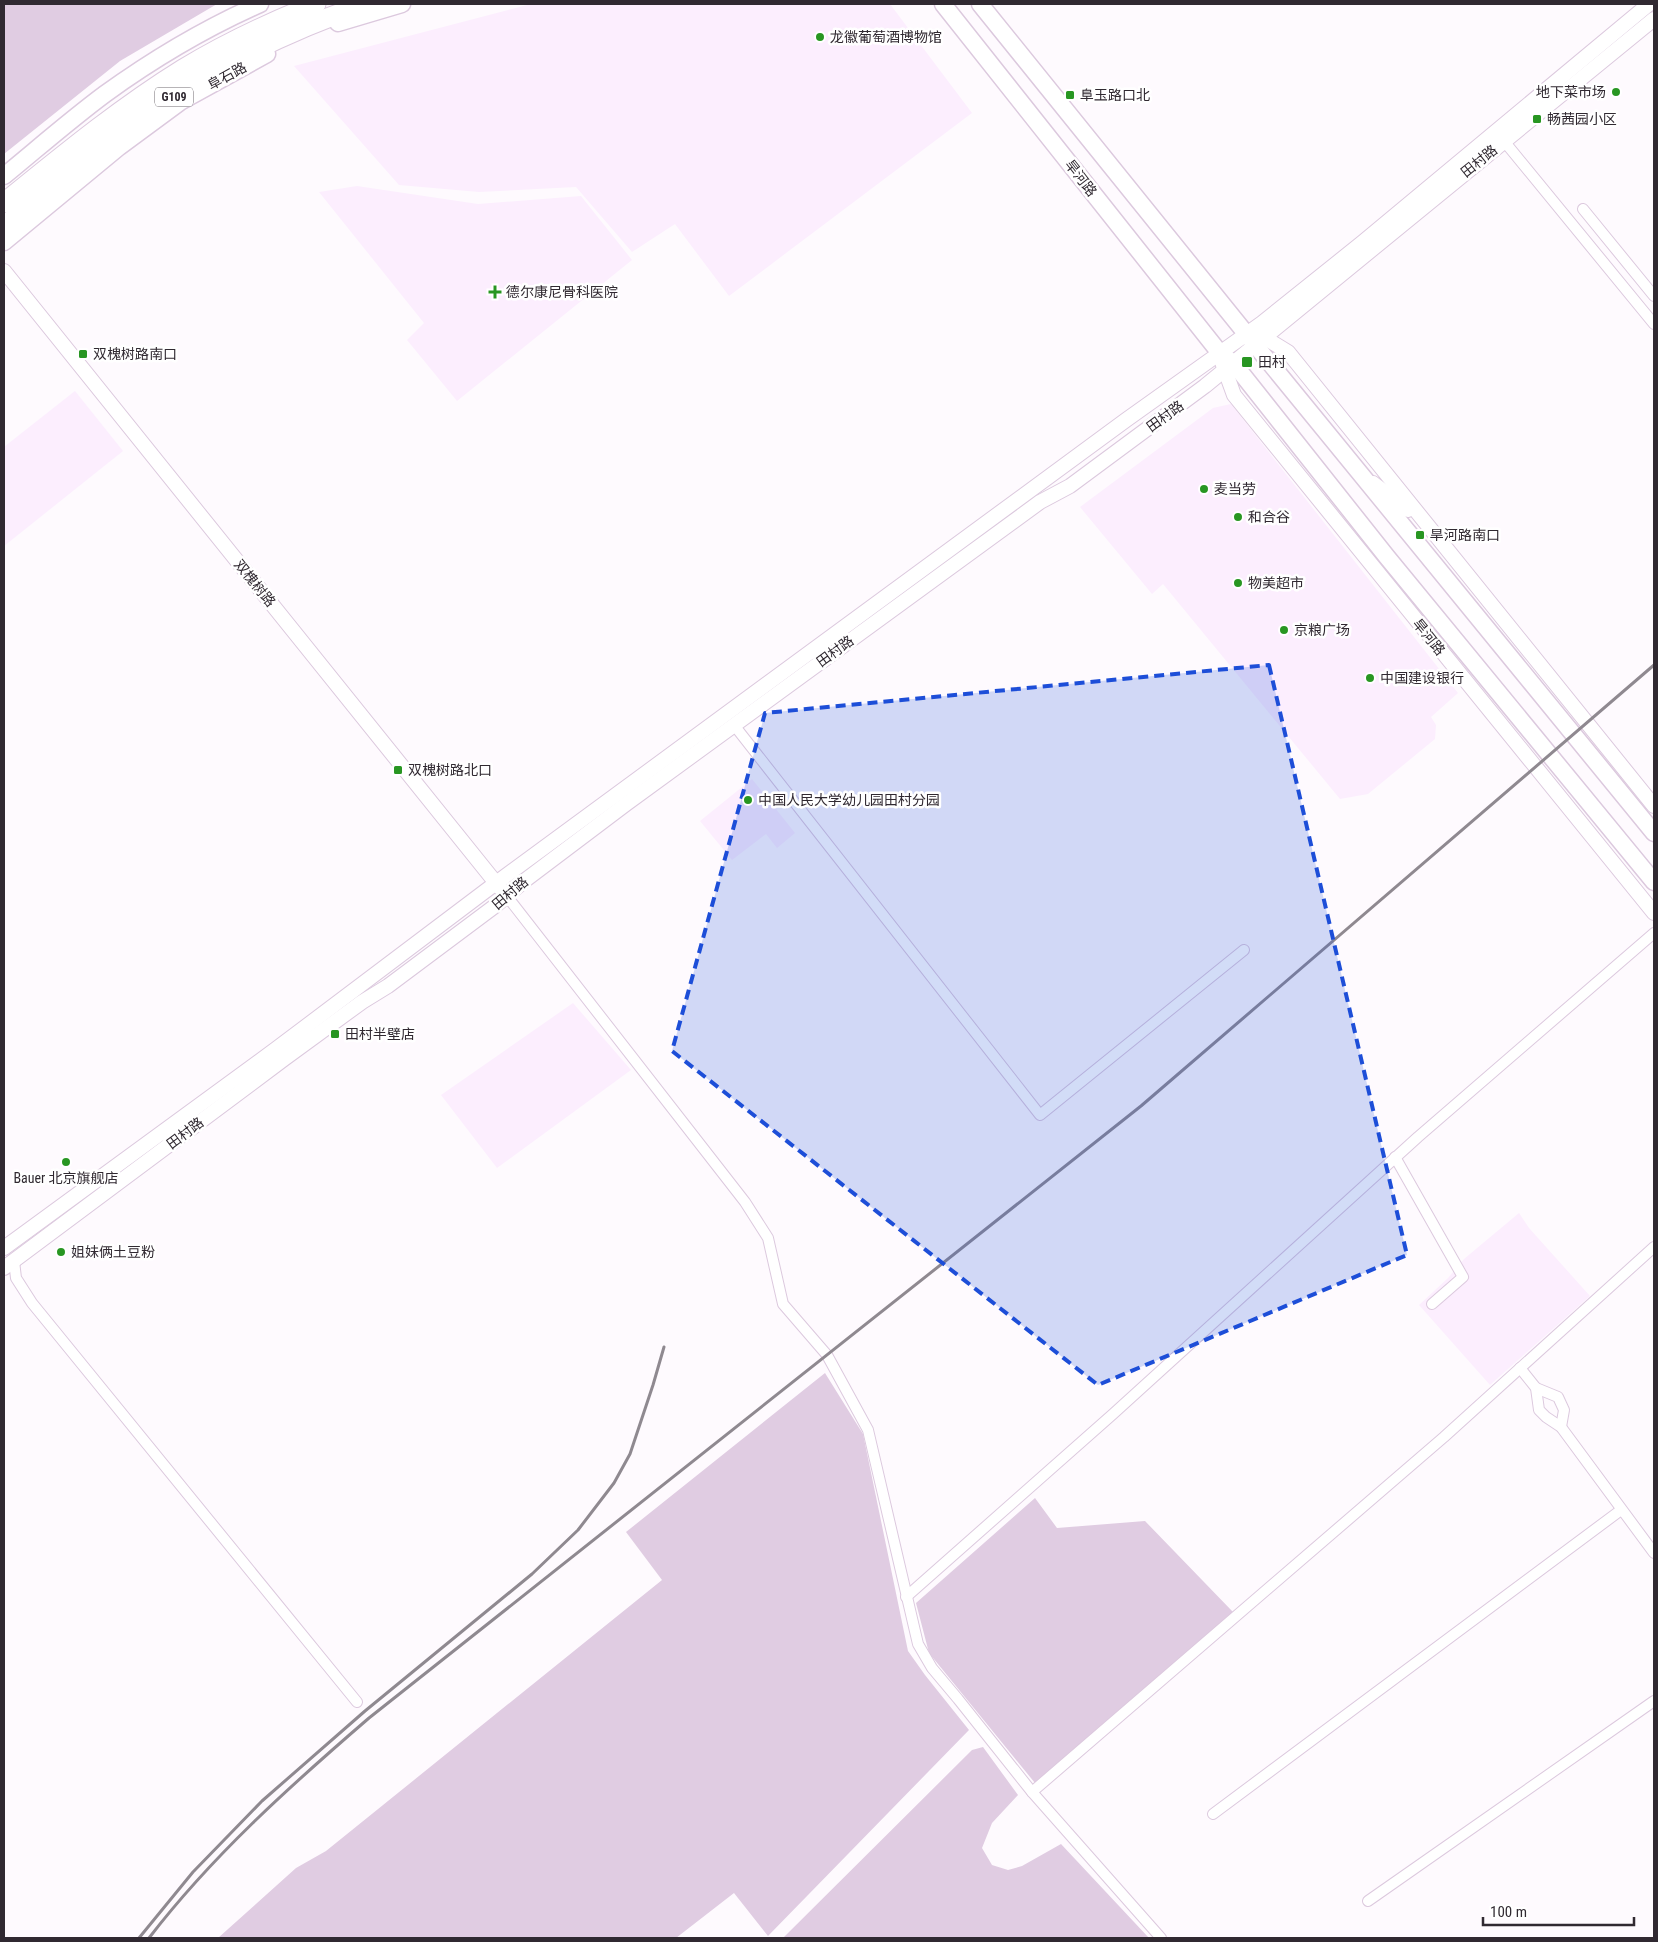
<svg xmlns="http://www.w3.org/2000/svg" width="1658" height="1942" viewBox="0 0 1658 1942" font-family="'Roboto Condensed','Noto Sans SC',sans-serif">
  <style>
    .built { fill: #fceefe }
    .green { fill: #e0cce2 }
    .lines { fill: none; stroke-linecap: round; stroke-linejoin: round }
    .street-casing { stroke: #dcc9de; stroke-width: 12 }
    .secondary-casing { stroke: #dcc9de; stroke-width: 16 }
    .primary-casing { stroke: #dcc9de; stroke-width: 19 }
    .highway-casing { stroke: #dcc9de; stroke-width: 21 }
    .street { stroke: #fff; stroke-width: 10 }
    .secondary { stroke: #fff; stroke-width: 14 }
    .primary { stroke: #fff; stroke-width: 16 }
    .highway { stroke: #fff; stroke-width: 19 }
    .rail { stroke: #8f8990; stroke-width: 3 }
    .marked { fill: #1d4ed8; fill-opacity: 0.2; stroke: #1d4ed8; stroke-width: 4; stroke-dasharray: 10 6; stroke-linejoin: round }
    .poi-dot { fill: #289622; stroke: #fff; stroke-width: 2 }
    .labels { text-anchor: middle; stroke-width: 5; stroke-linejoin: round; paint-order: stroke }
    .shield { fill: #fff; stroke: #6e696f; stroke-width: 1 }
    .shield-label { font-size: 12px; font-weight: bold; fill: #302931 }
    .poi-label { font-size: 14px; fill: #302931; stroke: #fff; text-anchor: start }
    .street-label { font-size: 14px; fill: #302931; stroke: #fff }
  </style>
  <rect width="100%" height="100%" fill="#fefafe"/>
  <g class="built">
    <path d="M 531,4 L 890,4 L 972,113 L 729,296 L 675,224 L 632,252 L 576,187 L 479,192 L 399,185 L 294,66 Z"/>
    <path d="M 357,186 L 478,204 L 581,196 L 632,260 L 457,401 L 407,340 L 424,323 L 319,192 Z"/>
    <path d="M 75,391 L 123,451 L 4,546 L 4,447 Z"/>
    <path d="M 1231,404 L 1458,693 L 1431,717 L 1436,725 L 1435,739 L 1368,794 L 1340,799 L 1163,584 L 1152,594 L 1080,507 L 1213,408 Z"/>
    <path d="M 752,779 L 795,833 L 777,848 L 766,834 L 732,860 L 700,821 Z"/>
    <path d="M 573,1003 L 631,1070 L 497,1168 L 441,1095 Z"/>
    <path d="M 1519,1213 L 1529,1228 L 1590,1296 L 1490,1385 L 1419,1305 L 1448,1278 L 1464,1259 Z"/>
  </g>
  <g class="green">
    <path d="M 4,4 L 217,4 L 120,61 L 4,154 Z"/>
    <path d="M 825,1373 L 863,1434 L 908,1651 L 925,1675 L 969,1730 L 768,1936 L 734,1893 L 676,1938 L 218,1938 L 296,1868 L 326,1851 L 662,1580 L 626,1532 Z"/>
    <path d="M 1035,1498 L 1057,1528 L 1145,1521 L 1233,1612 L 1035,1783 L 929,1653 L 916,1603 Z"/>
    <path d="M 983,1747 L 1018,1795 L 992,1823 L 982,1848 L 992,1865 L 1008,1870 L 1022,1866 L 1061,1844 L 1149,1938 L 783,1938 L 972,1750 Z"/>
  </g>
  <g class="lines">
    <defs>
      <g id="street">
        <path d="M 1504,141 L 1654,324"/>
        <path d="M 1583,209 L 1654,296"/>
        <path d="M 734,725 L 1040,1115 L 1244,950"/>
        <path d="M 506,895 L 745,1202 L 768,1238 L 783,1304 L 827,1355 L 868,1430 L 918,1644 L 932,1668 L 958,1699 L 1032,1792 L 1161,1938"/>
        <path d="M 1395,1157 L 1463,1277 L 1432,1304"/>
        <path d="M 14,1261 L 16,1278 L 32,1303 L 357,1702"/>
        <path d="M 1520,1368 L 1536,1388 L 1539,1410 L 1546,1417 L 1561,1427 L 1654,1553"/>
        <path d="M 1536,1388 L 1558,1397 L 1564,1410 L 1561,1427"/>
        <path d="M 906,1597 L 1113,1414 L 1418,1137 L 1654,933"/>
        <path d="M 1032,1792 L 1444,1437 L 1654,1247"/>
        <path d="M 1213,1814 L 1621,1510"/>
        <path d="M 1368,1901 L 1654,1701"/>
      </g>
      <g id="secondary">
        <path d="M 4,271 L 500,888"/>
        <path d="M 1257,336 L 1265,338 L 1288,352 L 1654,806"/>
        <path d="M 1222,362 L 1234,395 L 1654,913"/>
        <path d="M 1373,483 L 1408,510"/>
        <path d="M 4,1248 L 276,1049 L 496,883 L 1126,420 L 1262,323 L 1363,242 L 1649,4"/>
        <path d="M 4,1268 L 284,1059 L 362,1002 L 388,986 L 495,906 L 524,881 L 626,804 L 1040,502 L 1070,486 L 1205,386 L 1654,19"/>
      </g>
      <g id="primary">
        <path d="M 943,4 L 1219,352 L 1233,363 L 1242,374 L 1387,557 L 1654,882"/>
        <path d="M 980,4 L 1256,346 L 1654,833"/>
        <path d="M 338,23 L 402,4"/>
        <path d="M 4,176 C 37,149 70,120 105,94 C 152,60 208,27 260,4"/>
        <path d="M 4,242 L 119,147 L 180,102 L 267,54"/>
      </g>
      <g id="highway">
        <path d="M 4,203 C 62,156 120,108 183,69 C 226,43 271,22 316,4"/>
        <path d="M 4,226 C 51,189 97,149 147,114 C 213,68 289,30 366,4"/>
      </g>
    </defs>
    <use href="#street" class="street-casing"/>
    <use href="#secondary" class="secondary-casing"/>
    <use href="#primary" class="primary-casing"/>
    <use href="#highway" class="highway-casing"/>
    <use href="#street" class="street"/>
    <use href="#secondary" class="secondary"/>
    <use href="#primary" class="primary"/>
    <use href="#highway" class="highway"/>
    <g class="rail">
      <path d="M 139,1938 L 193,1872 L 262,1801 L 365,1711 L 532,1574 L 578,1530 L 614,1483 L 630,1454 L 653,1385 L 664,1347"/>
      <path d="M 149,1938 C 212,1856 290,1786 369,1718 L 1141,1106 L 1654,665"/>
    </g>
  </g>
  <path class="marked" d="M 1269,665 L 1407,1255 L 1098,1385 L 672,1051 L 765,713 Z"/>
  <g class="poi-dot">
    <circle cx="820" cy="37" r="5"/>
    <circle cx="1616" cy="92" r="5"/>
    <rect x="1065" y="90" width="10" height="10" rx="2.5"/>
    <rect x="1532" y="114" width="10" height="10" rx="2.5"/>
    <path d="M492.5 284.5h5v5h5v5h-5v5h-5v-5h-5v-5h5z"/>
    <rect x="78" y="349" width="10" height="10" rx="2.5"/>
    <rect x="1241" y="356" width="12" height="12" rx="2.5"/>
    <circle cx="1204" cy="489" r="5"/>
    <circle cx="1238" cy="517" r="5"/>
    <rect x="1415" y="530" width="10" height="10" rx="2.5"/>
    <circle cx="1238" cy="583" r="5"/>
    <circle cx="1284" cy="630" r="5"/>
    <circle cx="1370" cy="678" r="5"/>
    <rect x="393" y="765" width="10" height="10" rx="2.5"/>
    <circle cx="748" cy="800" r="5"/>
    <rect x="330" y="1029" width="10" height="10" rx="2.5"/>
    <circle cx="66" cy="1162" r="5"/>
    <circle cx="61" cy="1252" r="5"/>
  </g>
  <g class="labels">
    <rect class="shield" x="155" y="87.5" width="38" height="19" rx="4"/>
    <g class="shield-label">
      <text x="174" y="101">G109</text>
    </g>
    <g class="poi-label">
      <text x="830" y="42">龙徽葡萄酒博物馆</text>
      <text x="1606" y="97" text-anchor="end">地下菜市场</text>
      <text x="1080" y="100">阜玉路口北</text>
      <text x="1547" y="124">畅茜园小区</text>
      <text x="506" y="297">德尔康尼骨科医院</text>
      <text x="93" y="359">双槐树路南口</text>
      <text x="1258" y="367">田村</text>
      <text x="1214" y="494">麦当劳</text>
      <text x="1248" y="522">和合谷</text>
      <text x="1430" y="540">旱河路南口</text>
      <text x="1248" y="588">物美超市</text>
      <text x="1294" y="635">京粮广场</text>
      <text x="1380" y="683">中国建设银行</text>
      <text x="408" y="775">双槐树路北口</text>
      <text x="758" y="805">中国人民大学幼儿园田村分园</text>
      <text x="345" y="1039">田村半壁店</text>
      <text x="66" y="1183" text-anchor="middle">Bauer 北京旗舰店</text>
      <text x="71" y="1257">姐妹俩土豆粉</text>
    </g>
    <g class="street-label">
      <text transform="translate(227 76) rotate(-29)" y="5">阜石路</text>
      <text transform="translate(1479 161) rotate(-39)" y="5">田村路</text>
      <text transform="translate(1081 178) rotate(52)" y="5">旱河路</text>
      <text transform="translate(1165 416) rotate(-36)" y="5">田村路</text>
      <text transform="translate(255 583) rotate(51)" y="5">双槐树路</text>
      <text transform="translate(1429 637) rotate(51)" y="5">旱河路</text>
      <text transform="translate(835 651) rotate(-36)" y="5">田村路</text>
      <text transform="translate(510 893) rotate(-40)" y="5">田村路</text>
      <text transform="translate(185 1133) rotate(-37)" y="5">田村路</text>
    </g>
  </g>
  <rect width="1658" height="1942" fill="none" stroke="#302931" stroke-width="10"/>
  <path d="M1483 1917v8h151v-8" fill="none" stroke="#302931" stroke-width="2.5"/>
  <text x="1490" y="1917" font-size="15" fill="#302931" stroke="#ffffff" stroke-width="4" paint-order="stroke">100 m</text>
</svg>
